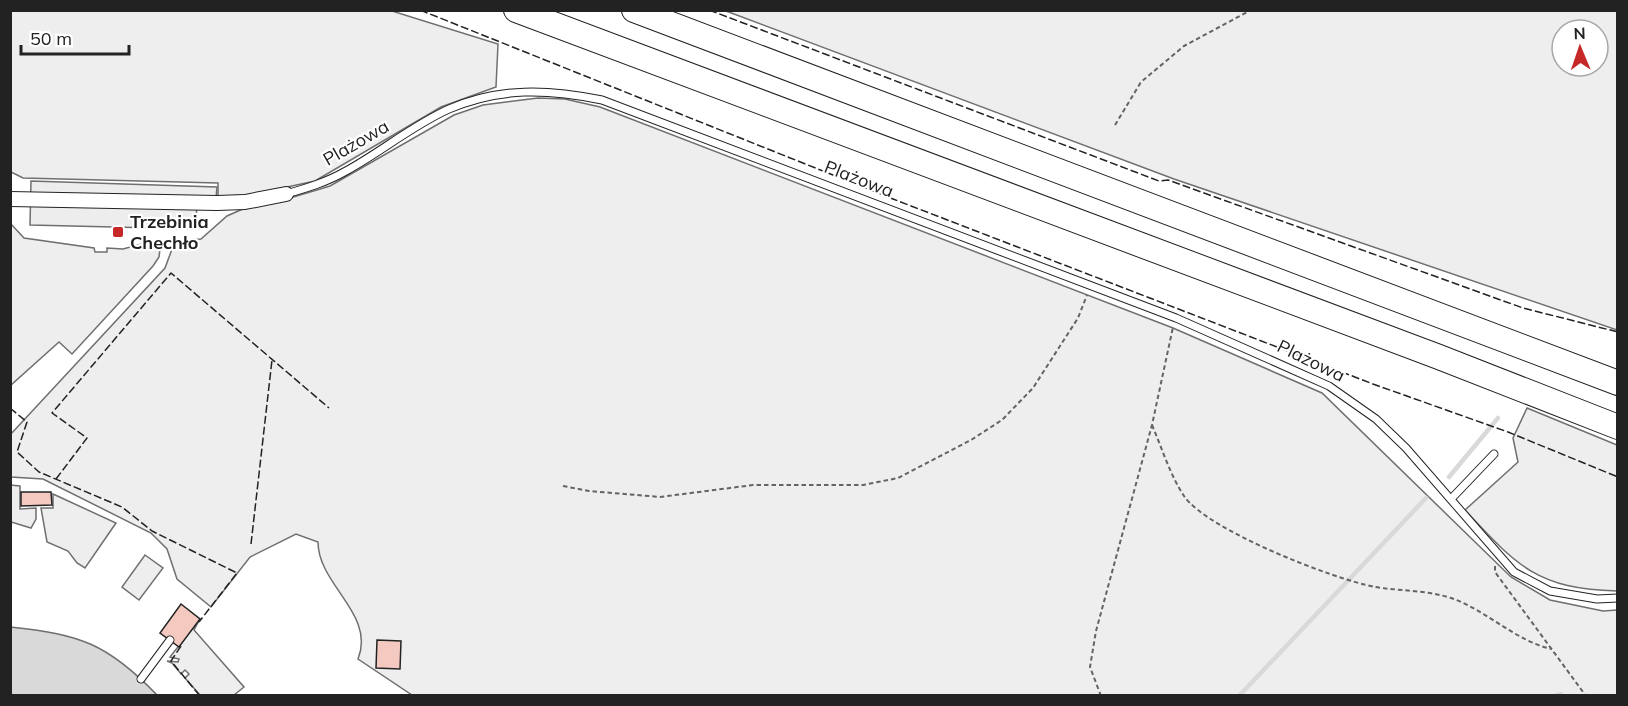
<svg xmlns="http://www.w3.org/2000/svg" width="1628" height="706" viewBox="0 0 1628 706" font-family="Mulish,sans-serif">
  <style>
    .green { fill: #eee; stroke: #6f6f6f; stroke-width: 1.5; fill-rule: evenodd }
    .parking { fill: #ededed; stroke: #6f6f6f; stroke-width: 1.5 }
    .water { fill: #d9d9d9; stroke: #6f6f6f; stroke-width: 1.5 }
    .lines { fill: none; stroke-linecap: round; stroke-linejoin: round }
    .stream { stroke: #d9d9d9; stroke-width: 4.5 }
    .building { fill: #f3c9c0; stroke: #222; stroke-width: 1.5 }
    .service-casing { stroke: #222; stroke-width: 9 }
    .minor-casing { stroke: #222; stroke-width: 16 }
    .motorway-casing { stroke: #222; stroke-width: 26 }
    .path { stroke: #646464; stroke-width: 2; stroke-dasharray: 4.5 3; stroke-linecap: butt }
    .service { stroke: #fff; stroke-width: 7 }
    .minor { stroke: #fff; stroke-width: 14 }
    .motorway { stroke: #fff; stroke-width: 24 }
    .fence { stroke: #222; stroke-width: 1.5; stroke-dasharray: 8 3; stroke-linecap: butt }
    .poi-dot { fill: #c62828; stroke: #fff; stroke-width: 2 }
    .labels { text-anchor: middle; stroke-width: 4.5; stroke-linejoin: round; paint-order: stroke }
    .street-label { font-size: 18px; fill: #222; stroke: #fff }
    .poi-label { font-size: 18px; font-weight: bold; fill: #222; stroke: #fff; text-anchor: start }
  </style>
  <rect width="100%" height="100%" fill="#fff"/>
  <g class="green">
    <path d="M 10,11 L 392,11 L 498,44 L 496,87 L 441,107 L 315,181 L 255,194 L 218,197 L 218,183 L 23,178 L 11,172 Z"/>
    <path d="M 726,11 L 1617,11 L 1617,330 L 1174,179 ZM 1562,30 L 1598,30 L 1598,66 L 1562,66 Z"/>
    <path d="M 538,98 L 565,99 L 600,107 L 1173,328 L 1322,393 L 1511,577 L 1550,600 L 1603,611 L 1617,610 L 1617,695 L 412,695 L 358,659 C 376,614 318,585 318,542 L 296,534 L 250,557 L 211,607 L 177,579 L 167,549 L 151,533 L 43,479 L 11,477 L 10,435 L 165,268 L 175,241 L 201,239 L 227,216 L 245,208 L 290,198 L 330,186 L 454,115 L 483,105 Z"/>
    <path d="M 11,224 L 24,238 L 94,248 L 95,252 L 107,252 L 107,248 L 123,249 L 149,242 L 156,249 L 160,249 L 159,257 L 153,266 L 72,354 L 59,342 L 11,385 Z"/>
    <path d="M 1527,408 L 1617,445 L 1617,591 C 1537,589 1517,566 1465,510 L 1518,462 L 1513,438 Z"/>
    <path d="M 10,485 L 20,486 L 20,509 L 36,508 L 36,519 L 31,528 L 11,522 Z"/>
    <path d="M 53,494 L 116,523 L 85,568 L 77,563 L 68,551 L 47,542 L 41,508 L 53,508 Z"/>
    <path d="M 145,555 L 163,568 L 139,600 L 122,587 Z"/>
    <path d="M 200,619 L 194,630 L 244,687 L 234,695 L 200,695 L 185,678 L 189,674 L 185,670 L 181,674 L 172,663 L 167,661 L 178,662 L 179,659 L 170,657 Z"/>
  </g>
  <path class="parking" d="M 31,181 L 217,187 L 216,198 L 197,197 L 196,229 L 30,225 Z"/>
  <path class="water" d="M 10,627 C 80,634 108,644 157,695 L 11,695 Z"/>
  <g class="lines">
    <g class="stream">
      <path d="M 1449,477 L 1498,418"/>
      <path d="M 1239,696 L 1426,498"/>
      <path d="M 1555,696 L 1561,694"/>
    </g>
  </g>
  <g class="building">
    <path d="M 21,492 L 51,492 L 52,505 L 21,506 Z"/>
    <path d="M 181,604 L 200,619 L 179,647 L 160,633 Z"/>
    <path d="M 377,640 L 401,641 L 400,669 L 376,668 Z"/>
  </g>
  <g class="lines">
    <defs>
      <g id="service">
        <path d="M 286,194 C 307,188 327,182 346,171 C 381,152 413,125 449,109 C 500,87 548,89 602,100 L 1176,318 L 1329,386 L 1376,419 L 1406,448 L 1514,572 L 1550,591 L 1597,599 L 1618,598"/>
        <path d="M 1451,499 L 1494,454"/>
        <path d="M 141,679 L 170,640"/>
      </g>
      <path id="minor" d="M 10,199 L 217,203 L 245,202 L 286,194"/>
      <g id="motorway">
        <path d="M 516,10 L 1439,357 L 1618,427"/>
        <path d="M 634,10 L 1618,383"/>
      </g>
    </defs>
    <use href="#service" class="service-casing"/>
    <use href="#minor" class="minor-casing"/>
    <use href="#motorway" class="motorway-casing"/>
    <g class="path">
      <path d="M 1115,125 L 1141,82 L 1184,46 L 1251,10"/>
      <path d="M 1152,425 C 1162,448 1170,475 1184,496 C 1207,530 1333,579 1375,587 C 1400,591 1426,590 1451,598 C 1486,610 1517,642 1552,649"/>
      <path d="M 563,486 L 589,491 L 660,497 L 753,485 L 863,485 L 898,478 L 971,440 L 1002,420 L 1033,388 L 1078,318 L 1087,295"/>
      <path d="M 1495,566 L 1495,572 L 1586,696"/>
      <path d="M 1101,696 L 1090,667 L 1096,631 L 1152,425 L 1173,327"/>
    </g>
    <use href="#service" class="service"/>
    <use href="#minor" class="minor"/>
    <use href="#motorway" class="motorway"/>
    <g class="fence">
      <path d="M 420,10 L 893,199 L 1373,384 L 1508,432 L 1618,477"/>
      <path d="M 709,10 L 1159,181 L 1168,180 L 1523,308 L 1618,332"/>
      <path d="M 10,408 L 27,422 L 17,452 L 39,472 L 122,507 L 152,531 L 237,573 L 199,622"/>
      <path d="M 56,479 L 87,438 L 52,413 L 171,273 L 329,408"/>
      <path d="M 251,544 L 272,360"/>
      <path d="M 181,646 L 171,661 L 200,696"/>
    </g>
  </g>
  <rect class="poi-dot" x="112" y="226" width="12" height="12" rx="3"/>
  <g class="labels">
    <g class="street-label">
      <text transform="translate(356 143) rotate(-30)" y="6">Plażowa</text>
      <text transform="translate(859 179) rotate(21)" y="6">Plażowa</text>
      <text transform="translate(1311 361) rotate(26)" y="6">Plażowa</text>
    </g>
    <g class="poi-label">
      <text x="130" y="228">Trzebinia<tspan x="130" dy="21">Chechło</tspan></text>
    </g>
  </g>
  <rect width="1628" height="706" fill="none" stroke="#222222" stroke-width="24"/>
  <g transform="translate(1580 48) rotate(358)"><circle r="28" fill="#ffffff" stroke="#a7a7a7" stroke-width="1.5"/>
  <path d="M0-4.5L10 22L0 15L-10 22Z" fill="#c62828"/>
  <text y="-9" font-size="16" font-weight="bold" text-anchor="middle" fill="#222222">N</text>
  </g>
  <path d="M21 45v9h108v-9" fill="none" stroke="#222222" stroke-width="3"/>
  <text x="30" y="45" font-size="18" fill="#222222" stroke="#ffffff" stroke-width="4.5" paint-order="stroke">50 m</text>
</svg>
